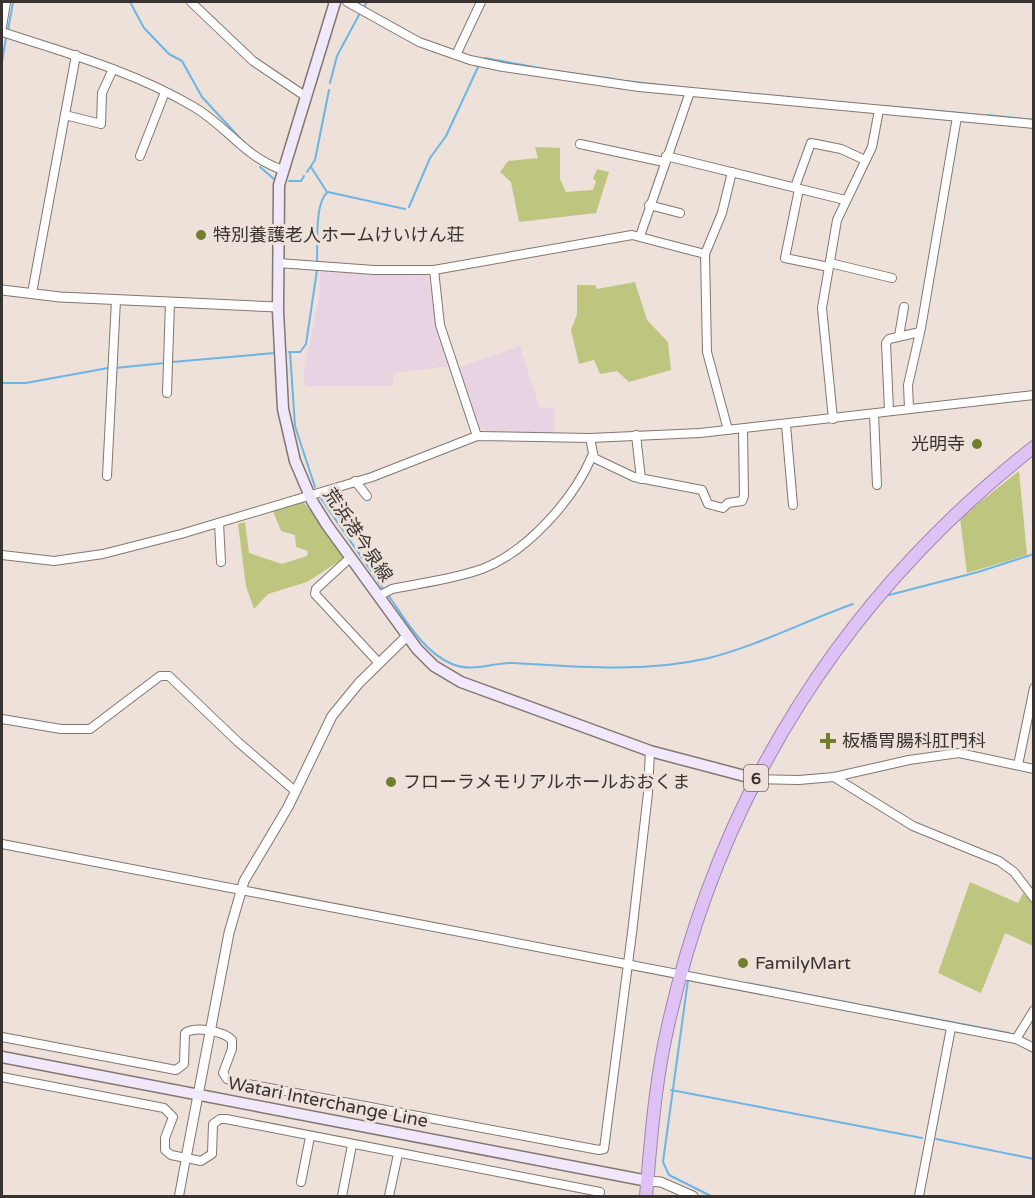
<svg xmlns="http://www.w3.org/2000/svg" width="1035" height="1198" viewBox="0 0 1035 1198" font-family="'Varela Round','Noto Sans JP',sans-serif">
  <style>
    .industrial { fill: #e8d3e2 }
    .green { fill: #bec57f }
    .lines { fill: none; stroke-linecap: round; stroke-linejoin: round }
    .stream { stroke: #6cb5e5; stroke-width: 2 }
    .minor-casing { stroke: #827670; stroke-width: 10 }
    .tertiary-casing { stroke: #827670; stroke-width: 11 }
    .secondary-casing { stroke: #827670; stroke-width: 13 }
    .trunk-casing { stroke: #9e86af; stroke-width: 14 }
    .minor { stroke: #fff; stroke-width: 8 }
    .tertiary { stroke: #fff; stroke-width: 9 }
    .secondary { stroke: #f2e8fc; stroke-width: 10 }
    .trunk { stroke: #dec2f6; stroke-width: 12 }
    .poi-dot { fill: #717f2d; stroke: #eee1da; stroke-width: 2 }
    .labels { text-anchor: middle; stroke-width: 6; stroke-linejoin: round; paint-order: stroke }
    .shield { fill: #eee1da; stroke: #6f6763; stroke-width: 1.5 }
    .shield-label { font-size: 16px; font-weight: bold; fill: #383330 }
    .poi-label { font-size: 18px; fill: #383330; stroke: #eee1da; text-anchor: start }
    .street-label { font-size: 18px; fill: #383330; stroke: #eee1da }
  </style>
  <rect width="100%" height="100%" fill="#eee1da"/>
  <g class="industrial">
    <path d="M 320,272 L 428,276 L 437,330 L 450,366 L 394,373 L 393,386 L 306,386 L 303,376 L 320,293 Z"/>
    <path d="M 520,346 L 540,409 L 554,407 L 554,433 L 488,431 L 479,427 L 459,367 Z"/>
  </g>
  <g class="green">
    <path d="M 535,147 L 560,148 L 560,179 L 566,192 L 593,190 L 596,181 L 593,179 L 597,169 L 609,172 L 596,213 L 519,222 L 511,182 L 500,172 L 508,161 L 538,158 Z"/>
    <path d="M 635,282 L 647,320 L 668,342 L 671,370 L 629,382 L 617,371 L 600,374 L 594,360 L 579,364 L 571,330 L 577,314 L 577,285 L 595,285 L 597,289 Z"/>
    <path d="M 1019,471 L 1027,555 L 967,573 L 960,518 Z"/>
    <path d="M 303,502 L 312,512 L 344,558 L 307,582 L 268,594 L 254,609 L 246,586 L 238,524 L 245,522 L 249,553 L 282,564 L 307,556 L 308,551 L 296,547 L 295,535 L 281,531 L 273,511 Z"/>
    <path d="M 970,882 L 1018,903 L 1023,893 L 1033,903 L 1033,946 L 1005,933 L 981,993 L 938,973 Z"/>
  </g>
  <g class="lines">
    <g class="stream">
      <path d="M 130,2 L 144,28 L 169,54 L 182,61 L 202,97 L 250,149"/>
      <path d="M 364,7 L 367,2"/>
      <path d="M 8,30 L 13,2"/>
      <path d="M 482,60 L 485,58 L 550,70"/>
      <path d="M 2,62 L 6,38"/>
      <path d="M 556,71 L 614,79"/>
      <path d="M 625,81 L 688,88"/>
      <path d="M 330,83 L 337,56 L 360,13"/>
      <path d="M 733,92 L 867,105"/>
      <path d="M 884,106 L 981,115"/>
      <path d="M 987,115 L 1034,120"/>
      <path d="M 260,167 L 274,179"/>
      <path d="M 311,167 L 327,192"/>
      <path d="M 307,172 L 315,160 L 329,90"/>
      <path d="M 289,181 L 301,181 L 304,176"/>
      <path d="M 409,207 L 430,158 L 446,136 L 479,65"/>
      <path d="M 317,262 C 318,246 314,202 328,192 L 405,209"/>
      <path d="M 289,352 L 300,352 L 306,344 L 317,270"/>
      <path d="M 290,352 L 295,426 L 315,487"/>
      <path d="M 172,362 L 275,353"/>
      <path d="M 115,368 L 165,363"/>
      <path d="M 2,383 L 26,383 L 108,368"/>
      <path d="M 320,497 L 384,590"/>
      <path d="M 388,595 C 405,619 423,652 452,664 C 473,673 493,662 514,663 C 579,667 644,673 709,658 C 759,645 805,621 853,604"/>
      <path d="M 889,595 L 978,572 L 1034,554"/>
      <path d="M 688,980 L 663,1162 L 669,1175 L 711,1196"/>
      <path d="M 747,983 L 856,1004"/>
      <path d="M 867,1006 L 1009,1033"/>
      <path d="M 671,1090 L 922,1138"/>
      <path d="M 936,1139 L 1034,1159"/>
    </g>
    <defs>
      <g id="minor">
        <path d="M 191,2 L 253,61 L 305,96"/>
        <path d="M 347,2 L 419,42 L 470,60 L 503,67 L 639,87 L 1034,124"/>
        <path d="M 2,27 L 6,2"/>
        <path d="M 2,32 C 67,53 135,72 194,107 C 228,127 244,157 283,170"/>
        <path d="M 456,55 L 481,2"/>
        <path d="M 65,115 L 101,124 L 102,93 L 113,69"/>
        <path d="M 580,144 L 664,162"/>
        <path d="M 140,156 L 165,92"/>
        <path d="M 666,156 L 845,200"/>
        <path d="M 795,187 L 811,143 L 841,149 L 865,160"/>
        <path d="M 799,189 L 785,258 L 829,267"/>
        <path d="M 649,205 L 680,213"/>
        <path d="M 640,236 L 690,92"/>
        <path d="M 705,254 L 722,213 L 732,172"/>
        <path d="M 278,263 L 374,270 L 434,270 L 632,235 L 705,254 L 707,352 L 728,430"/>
        <path d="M 830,263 L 892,278"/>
        <path d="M 434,270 L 440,325 L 477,436"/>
        <path d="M 32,293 L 76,55"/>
        <path d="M 899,336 L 904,307"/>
        <path d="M 167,393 L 170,302"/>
        <path d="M 909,408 L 908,385 L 921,328 L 957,117"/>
        <path d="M 889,411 L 886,343 L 889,339 L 920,332"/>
        <path d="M 874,414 L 877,485"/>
        <path d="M 833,419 L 822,308 L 837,220 L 872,147 L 879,110"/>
        <path d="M 786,425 L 793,505"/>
        <path d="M 636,435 L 641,479"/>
        <path d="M 590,438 L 594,458 L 634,477 L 702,490 L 708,504 L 723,508 L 728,503 L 742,501 L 744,496 L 743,429"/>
        <path d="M 107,476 L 116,300"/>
        <path d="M 355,481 L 367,496"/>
        <path d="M 219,523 L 221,562"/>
        <path d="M 2,555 L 54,561 L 103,554 L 181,534 L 372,477 L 477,436 L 590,438 L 700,433 L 1034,395"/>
        <path d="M 351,557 L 316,589 L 315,594 L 379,663"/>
        <path d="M 379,596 L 392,589 C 421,583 454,579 482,569 C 527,552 574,499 592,456"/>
        <path d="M 2,719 L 61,729 L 90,729 L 160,676 L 169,676 L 238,742 L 295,791"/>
        <path d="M 1018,765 L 1034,688"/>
        <path d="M 834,777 L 913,826 L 999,861 L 1014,872 L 1034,898"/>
        <path d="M 756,779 L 799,780 L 834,777 L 909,760 L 959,753 L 1034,769"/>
        <path d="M 2,844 L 1016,1039 L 1034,1048"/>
        <path d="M 2,1037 L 176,1070 L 184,1064 L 185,1033 C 196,1026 223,1031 232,1040 L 232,1049 L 223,1073 L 227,1079 L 232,1081 L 599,1150 L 604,1149 L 632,933 L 648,793 L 650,751"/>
        <path d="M 1016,1039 L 1034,1010"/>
        <path d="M 2,1077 L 164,1108 L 173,1117 L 165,1138 L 165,1150 L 171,1155 L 201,1161 L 212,1154 L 213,1124 L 220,1119 L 226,1119 L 600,1192 L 599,1196"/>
        <path d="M 301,1182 L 310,1137"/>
        <path d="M 179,1196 L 186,1158"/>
        <path d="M 342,1196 L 352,1145"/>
        <path d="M 389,1196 L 398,1154"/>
        <path d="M 919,1196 L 951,1028"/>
      </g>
      <g id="tertiary">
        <path d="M 2,290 L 60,297 L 278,307"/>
        <path d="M 186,1158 L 229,933 L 244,881 L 288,807 L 332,716 L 359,683 L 407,636"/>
        <path d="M 648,1181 L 661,1182 L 693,1196"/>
      </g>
      <g id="secondary">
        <path d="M 335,2 L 279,185 L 278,311 L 283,409 L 295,461 L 312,501 L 327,525 L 417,649 L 434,666 L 461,682 L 650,751 L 756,779"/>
        <path d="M 2,1057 L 648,1181"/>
      </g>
      <path id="trunk" d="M 646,1196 C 651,1139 655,1082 668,1026 C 720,791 845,595 1034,447"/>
    </defs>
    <use href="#minor" class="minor-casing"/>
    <use href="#tertiary" class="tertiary-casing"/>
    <use href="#secondary" class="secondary-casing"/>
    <use href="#trunk" class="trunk-casing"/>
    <use href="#minor" class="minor"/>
    <use href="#tertiary" class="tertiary"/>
    <use href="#secondary" class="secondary"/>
    <use href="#trunk" class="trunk"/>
  </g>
  <g class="poi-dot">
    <circle cx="201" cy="235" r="6"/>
    <circle cx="977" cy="444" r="6"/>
    <path d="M825 732h6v6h6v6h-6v6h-6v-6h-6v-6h6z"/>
    <circle cx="391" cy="782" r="6"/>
    <circle cx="743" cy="963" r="6"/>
  </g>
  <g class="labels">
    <rect class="shield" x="744" y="765" width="24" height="26" rx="4.5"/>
    <g class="shield-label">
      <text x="756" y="784">6</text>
    </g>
    <g class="poi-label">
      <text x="213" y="241">特別養護老人ホームけいけん荘</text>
      <text x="965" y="450" text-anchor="end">光明寺</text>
      <text x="842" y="747">板橋胃腸科肛門科</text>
      <text x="403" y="788">フローラメモリアルホールおおくま</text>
      <text x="755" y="969">FamilyMart</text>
    </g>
    <g class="street-label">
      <text transform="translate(358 535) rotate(56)" y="6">荒浜港今泉線</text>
      <text transform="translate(328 1102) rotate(11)" y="6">Watari Interchange Line</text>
    </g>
  </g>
  <rect width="1035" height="1198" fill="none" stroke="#383330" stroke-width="6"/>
</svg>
